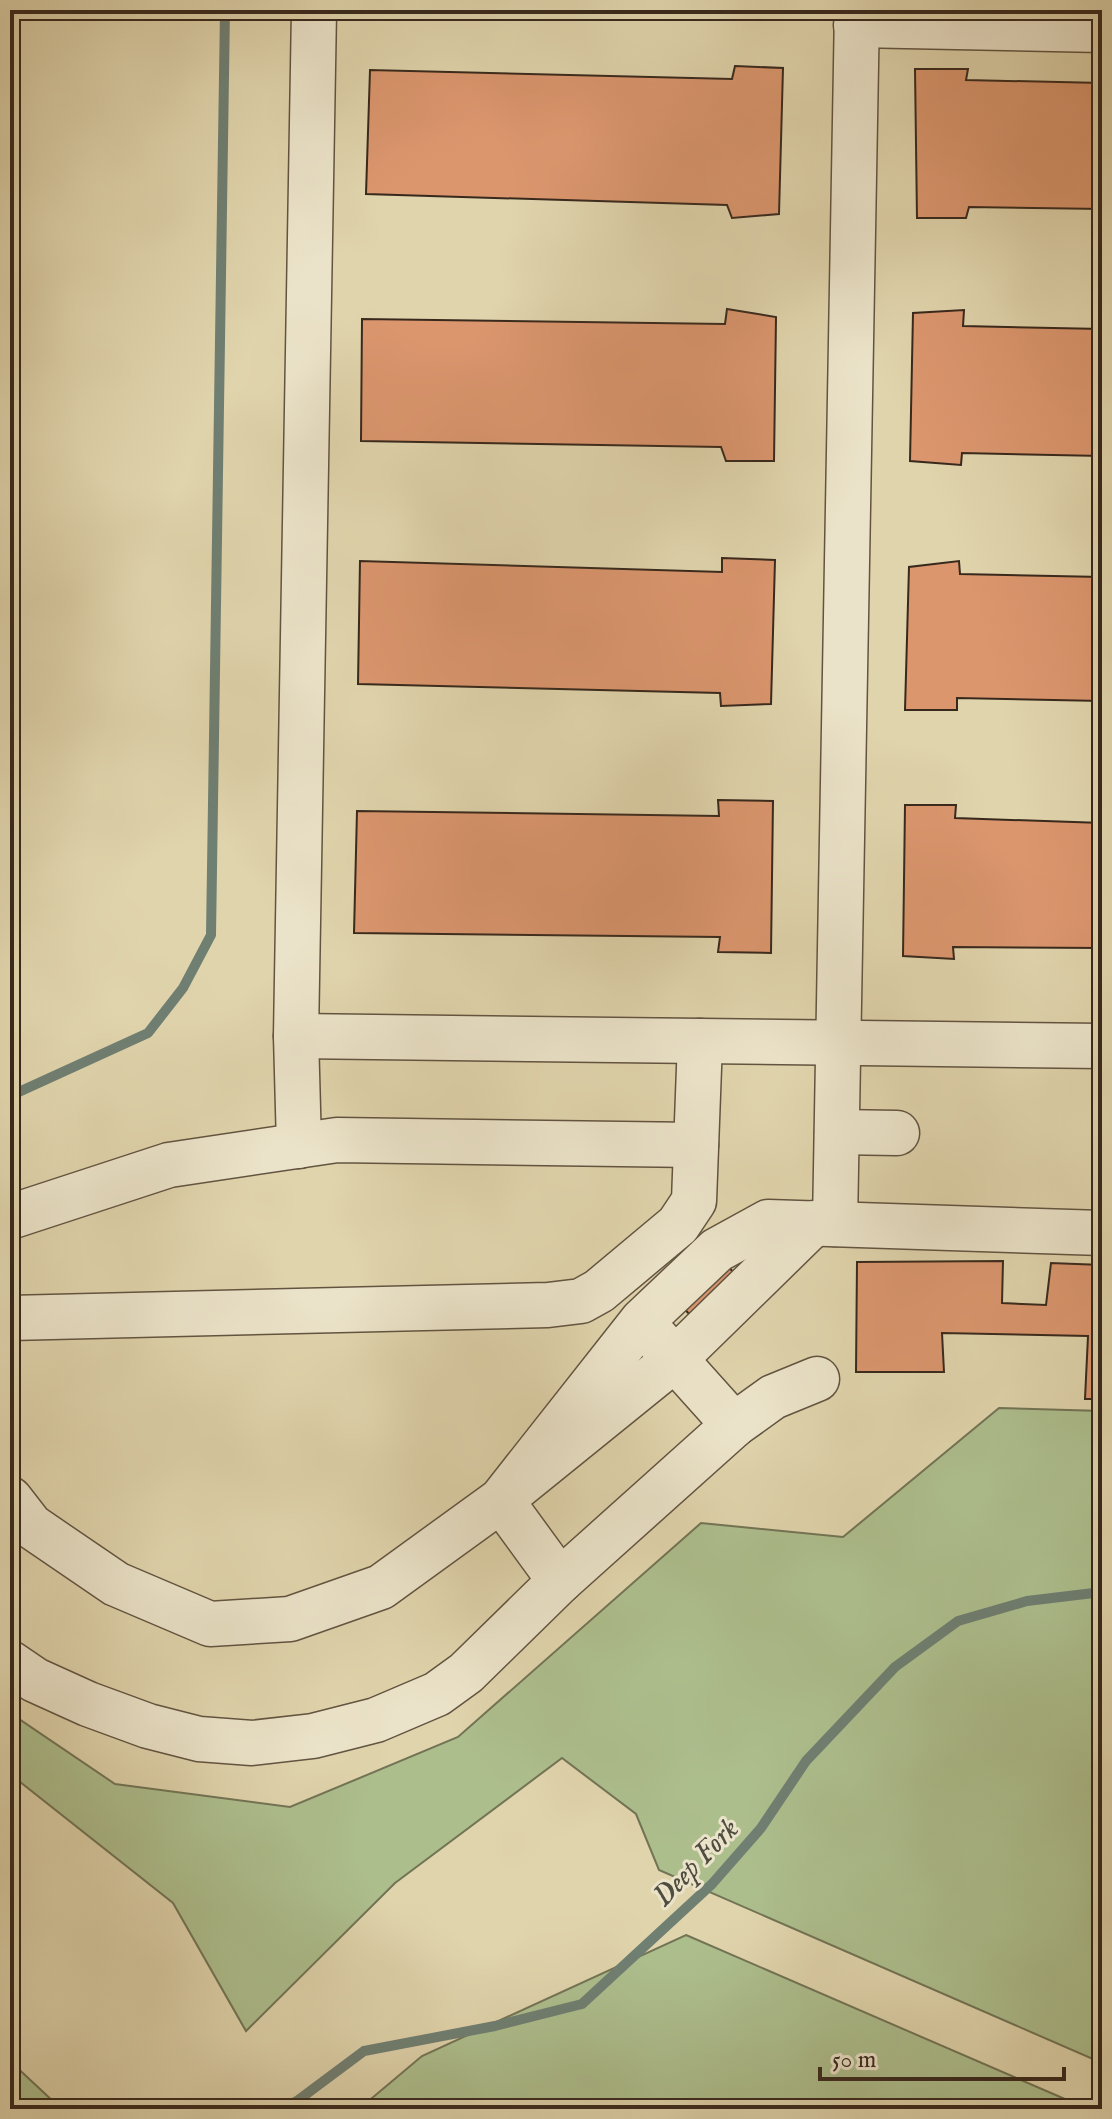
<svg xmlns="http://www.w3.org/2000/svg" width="1112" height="2119" viewBox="0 0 1112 2119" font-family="'IM FELL English',serif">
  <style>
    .green { fill: #adbe8d; stroke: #727455; stroke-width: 2 }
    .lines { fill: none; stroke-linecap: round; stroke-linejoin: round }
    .stream { stroke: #6f7f72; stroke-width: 10 }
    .building { fill: #db966e; stroke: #38291d; stroke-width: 2 }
    .minor-casing { stroke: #625441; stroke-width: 47 }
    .minor { stroke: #ebe3c9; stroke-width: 44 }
    .labels { text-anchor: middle; stroke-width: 6; stroke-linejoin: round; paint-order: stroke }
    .water-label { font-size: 30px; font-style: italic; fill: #4f4d40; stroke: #ebe3c9 }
  </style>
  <rect width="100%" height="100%" fill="#e0d4ac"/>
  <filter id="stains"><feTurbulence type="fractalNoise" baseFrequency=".0025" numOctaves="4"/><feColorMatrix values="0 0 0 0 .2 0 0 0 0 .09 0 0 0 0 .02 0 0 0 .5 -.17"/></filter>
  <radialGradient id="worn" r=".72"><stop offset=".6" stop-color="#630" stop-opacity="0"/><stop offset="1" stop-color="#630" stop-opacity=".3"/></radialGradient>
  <g class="green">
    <path d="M 999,1408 L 1102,1411 L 1102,2063 L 659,1870 L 636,1814 L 562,1758 L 395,1883 L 246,2031 L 173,1903 L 10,1774 L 10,1713 L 115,1784 L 290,1807 L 458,1737 L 701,1523 L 843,1537 Z"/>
    <path d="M 686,1935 L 1088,2109 L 359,2109 L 422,2056 Z"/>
    <path d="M 10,2061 L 56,2104 L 50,2109 L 10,2109 Z"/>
  </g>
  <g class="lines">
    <g class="stream">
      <path d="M 10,1096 L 148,1033 L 183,988 L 211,935 L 225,10"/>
      <path d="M 280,2109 L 297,2101 L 364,2051 L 495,2026 L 582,2004 L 712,1884 L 761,1828 L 806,1761 L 895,1667 L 958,1621 L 1027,1601 L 1102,1592"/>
    </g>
  </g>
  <g class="building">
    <path d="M 735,66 L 783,68 L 779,214 L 732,218 L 727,205 L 366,194 L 370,70 L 732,79 Z"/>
    <path d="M 915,69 L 968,69 L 966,80 L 1102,83 L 1102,209 L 969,207 L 966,218 L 917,218 Z"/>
    <path d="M 727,309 L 776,317 L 774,461 L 726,461 L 721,447 L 361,441 L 362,319 L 725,324 Z"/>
    <path d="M 964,310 L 963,326 L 1102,329 L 1102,456 L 962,453 L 961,465 L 910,461 L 913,313 Z"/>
    <path d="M 722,558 L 775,560 L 771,704 L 721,706 L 720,693 L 358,684 L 360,561 L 722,572 Z"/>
    <path d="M 959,561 L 960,574 L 1102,577 L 1102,701 L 957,698 L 957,710 L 905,710 L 909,567 Z"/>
    <path d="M 718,800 L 773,801 L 771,953 L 718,952 L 720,937 L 354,933 L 357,811 L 719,816 Z"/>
    <path d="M 905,805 L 956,805 L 955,818 L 1102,823 L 1102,948 L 953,947 L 954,959 L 903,956 Z"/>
    <path d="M 722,1260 L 737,1276 L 692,1317 L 677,1301 Z"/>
    <path d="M 1003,1261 L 1002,1303 L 1046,1305 L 1051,1263 L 1102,1265 L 1102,1399 L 1085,1399 L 1088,1336 L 942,1333 L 944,1372 L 856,1372 L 857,1262 Z"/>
  </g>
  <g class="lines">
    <defs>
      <g id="minor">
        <path d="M 856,25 L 1102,30"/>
        <path d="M 296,1036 L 1102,1046"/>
        <path d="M 837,1132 L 897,1133"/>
        <path d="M 299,1146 L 296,1036 L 314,10"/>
        <path d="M 10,1217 L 169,1165 L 337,1140 L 696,1145"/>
        <path d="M 835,1224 L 857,10"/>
        <path d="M 10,1318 L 548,1305 L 581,1301 L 599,1291 L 678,1225 L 694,1201 L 700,1041"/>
        <path d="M 656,1338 L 734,1425"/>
        <path d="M 10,1499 L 31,1526 L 116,1584 L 210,1624 L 290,1619 L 381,1587 L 501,1500 L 642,1321 L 717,1250 L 768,1222 L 1102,1233"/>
        <path d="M 560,1581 L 501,1500 L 674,1360 L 814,1223"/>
        <path d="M 10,1663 L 35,1680 L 88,1704 L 148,1726 L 199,1739 L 252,1743 L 313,1736 L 376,1720 L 437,1694 L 466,1673 L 560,1581 L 734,1425 L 773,1397 L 817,1379"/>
      </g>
    </defs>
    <use href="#minor" class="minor-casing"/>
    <use href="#minor" class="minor"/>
  </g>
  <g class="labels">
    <g class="water-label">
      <text transform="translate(695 1862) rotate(-46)" y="10">Deep Fork</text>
    </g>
  </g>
  <rect width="1112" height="2119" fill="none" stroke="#e0d4ac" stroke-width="40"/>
  <rect x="12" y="12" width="1088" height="2095" fill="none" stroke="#38291d" stroke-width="4"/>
  <rect x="20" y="20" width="1072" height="2079" fill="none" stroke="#38291d" stroke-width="2"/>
  <path d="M820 2067v12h244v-12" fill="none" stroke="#38291d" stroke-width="4"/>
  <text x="832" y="2067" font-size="24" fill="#38291d" stroke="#ebe3c9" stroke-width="6" paint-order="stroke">50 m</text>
  <rect width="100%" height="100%" filter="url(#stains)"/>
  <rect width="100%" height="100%" fill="url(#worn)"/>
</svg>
